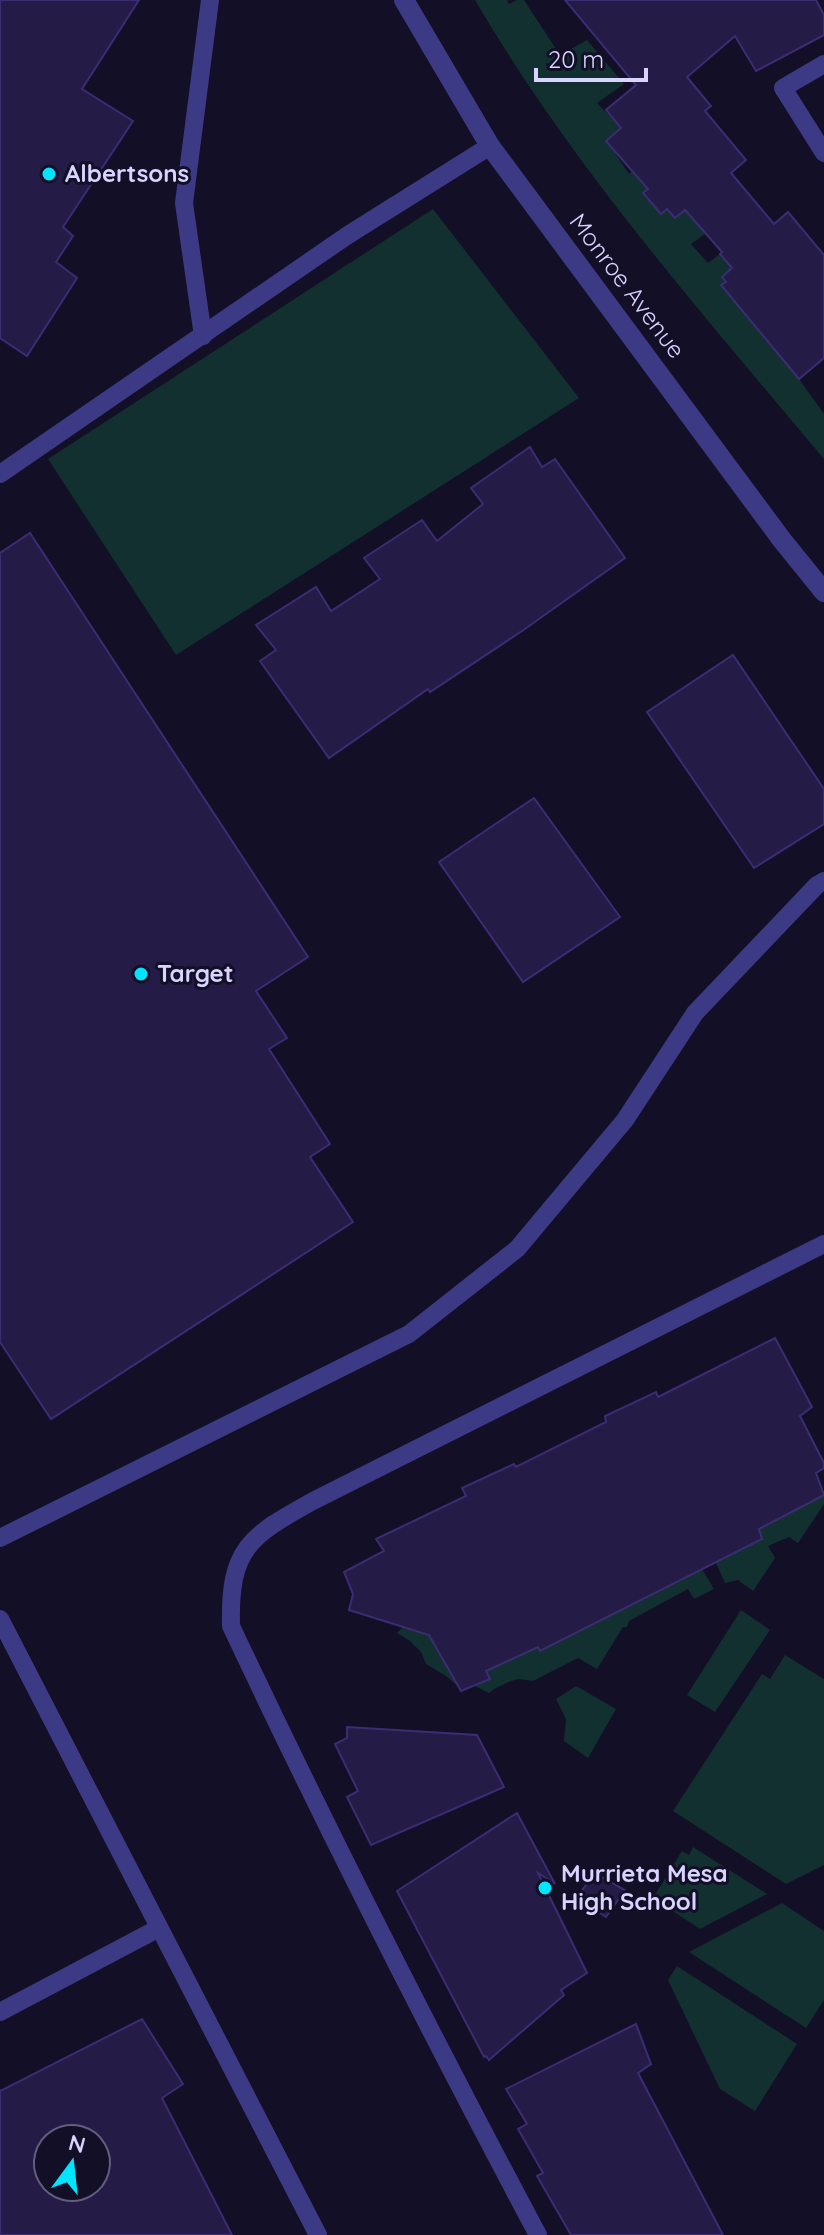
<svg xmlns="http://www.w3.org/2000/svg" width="824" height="2235" viewBox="0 0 824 2235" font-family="Quicksand,sans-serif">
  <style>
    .green { fill: #12302f }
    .building { fill: #241b47; stroke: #3b2d73; stroke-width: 2; fill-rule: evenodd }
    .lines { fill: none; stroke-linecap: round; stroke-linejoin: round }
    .service { stroke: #3d3a85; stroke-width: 18 }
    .tertiary { stroke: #3d3a85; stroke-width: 20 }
    .poi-dot { fill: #00e5ff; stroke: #130f26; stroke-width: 3 }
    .labels { text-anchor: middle; stroke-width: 6; stroke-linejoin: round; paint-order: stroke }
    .poi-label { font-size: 24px; font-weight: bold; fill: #d9d4ff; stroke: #130f26; text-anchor: start }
    .street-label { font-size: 24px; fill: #d9d4ff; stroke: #130f26 }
  </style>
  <rect width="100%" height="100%" fill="#130f26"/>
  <g class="green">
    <path d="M 475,0 L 507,0 L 509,4 L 517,0 L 524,0 L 560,55 L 587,40 L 624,84 L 597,103 L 621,128 L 607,141 L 629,174 L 650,149 L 669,171 L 643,193 L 661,214 L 667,209 L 675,218 L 685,210 L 705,234 L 691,244 L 708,263 L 720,254 L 732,268 L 722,276 L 726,282 L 722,286 L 751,320 L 775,326 L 763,337 L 799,379 L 824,414 L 824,459 C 701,312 572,166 475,0 Z"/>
    <path d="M 433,209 L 579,398 L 176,655 L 48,459 Z"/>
    <path d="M 824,1495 L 824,1504 L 798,1543 L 789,1537 L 768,1546 L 775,1558 L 753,1591 L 738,1580 L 725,1583 L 716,1563 L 762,1539 L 758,1527 Z"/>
    <path d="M 702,1569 L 714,1589 L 694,1599 L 688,1589 L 629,1621 L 627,1627 L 623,1627 L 597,1669 L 578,1658 L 533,1681 L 519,1679 L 511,1681 L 494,1689 L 489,1693 L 475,1686 L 490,1679 L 487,1671 L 499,1665 L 496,1659 L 534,1638 L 541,1651 Z"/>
    <path d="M 741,1610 L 770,1630 L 715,1712 L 687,1695 Z"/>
    <path d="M 403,1627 L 429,1635 L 459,1687 L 446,1676 L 426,1664 L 421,1652 L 410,1641 L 397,1633 Z"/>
    <path d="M 785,1655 L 824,1679 L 824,1865 L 786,1884 L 673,1811 L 762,1674 L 770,1679 Z"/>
    <path d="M 576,1686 L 616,1709 L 588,1758 L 564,1741 L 566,1719 L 556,1699 Z"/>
    <path d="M 693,1847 L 767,1894 L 700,1929 L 653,1898 L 682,1851 L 689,1855 Z"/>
    <path d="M 782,1903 L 824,1931 L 824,2000 L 806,2028 L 689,1952 Z"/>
    <path d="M 677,1966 L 797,2044 L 755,2111 L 720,2089 L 668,1980 Z"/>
  </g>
  <g class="building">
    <path d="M 0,0 L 139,0 L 82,89 L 133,121 L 63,227 L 73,236 L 56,262 L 77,278 L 27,356 L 0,338 Z"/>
    <path d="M 565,0 L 816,0 L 824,15 L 824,35 L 756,71 L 735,36 L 687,77 L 711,106 L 705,111 L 746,160 L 731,173 L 774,224 L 788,212 L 824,255 L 824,358 L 799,379 L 721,285 L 726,282 L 722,277 L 732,268 L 720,254 L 722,252 L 685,210 L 675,218 L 667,209 L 661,214 L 643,193 L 648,189 L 606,141 L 621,128 L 606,110 L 636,85 Z"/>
    <path d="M 530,447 L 542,467 L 555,459 L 625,558 L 522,631 L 430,692 L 428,689 L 329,758 L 260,661 L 276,650 L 256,625 L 316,587 L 331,611 L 380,579 L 364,558 L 422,520 L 437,541 L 483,504 L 471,488 Z"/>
    <path d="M 30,533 L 308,957 L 256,991 L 287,1038 L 269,1049 L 330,1144 L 310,1157 L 353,1222 L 51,1419 L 0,1342 L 0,553 Z"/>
    <path d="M 733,655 L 824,789 L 824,824 L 754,868 L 647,712 Z"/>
    <path d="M 534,798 L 620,917 L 523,982 L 439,862 Z"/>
    <path d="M 775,1338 L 812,1407 L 800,1416 L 824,1463 L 824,1468 L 816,1473 L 824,1495 L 759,1529 L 762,1539 L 540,1651 L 538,1647 L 486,1671 L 490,1679 L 461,1691 L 429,1635 L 349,1610 L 353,1594 L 344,1572 L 384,1551 L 376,1539 L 466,1496 L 462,1488 L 514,1464 L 516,1467 L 606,1422 L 605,1416 L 656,1392 L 658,1397 Z"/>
    <path d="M 347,1727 L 477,1735 L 504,1787 L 371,1845 L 347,1797 L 358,1791 L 335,1744 L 347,1738 Z"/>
    <path d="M 517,1813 L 555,1884 L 538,1873 L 587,1973 L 561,1990 L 564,1995 L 489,2060 L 486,2056 L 484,2057 L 397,1891 Z"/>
    <path d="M 594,1873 L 625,1890 L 606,1917 L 577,1898 Z"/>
    <path d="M 142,2019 L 183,2084 L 162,2098 L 232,2235 L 0,2235 L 0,2091 ZM 48,2139 L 96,2139 L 96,2187 L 48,2187 Z"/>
    <path d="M 636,2024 L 651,2064 L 638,2073 L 723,2235 L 571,2235 L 537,2176 L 543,2173 L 518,2129 L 527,2124 L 506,2089 Z"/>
  </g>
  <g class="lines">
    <g class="service">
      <path d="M 824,64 L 783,88 L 824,153"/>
      <path d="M 203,336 L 184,203 L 210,0"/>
      <path d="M 0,474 L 348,235 L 490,146"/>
      <path d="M 0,1538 L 409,1334 L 517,1249 L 625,1120 L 695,1013 L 817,885 L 824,881"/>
      <path d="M 0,1619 L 318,2235"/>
      <path d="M 0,2012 L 159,1928"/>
      <path d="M 538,2235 C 431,2034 328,1832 231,1626 C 229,1548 250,1536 313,1501 L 824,1244"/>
    </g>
    <path class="tertiary" d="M 404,0 L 490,146 L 782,540 L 824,592"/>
  </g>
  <g class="poi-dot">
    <circle cx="49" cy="174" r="8"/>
    <circle cx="141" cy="974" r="8"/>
    <circle cx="545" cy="1888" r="8"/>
  </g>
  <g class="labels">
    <g class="poi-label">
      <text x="65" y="182">Albertsons</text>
      <text x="157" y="982">Target</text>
      <text x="561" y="1882">Murrieta Mesa<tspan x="561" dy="28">High School</tspan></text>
    </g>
    <g class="street-label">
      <text transform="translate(627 286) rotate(53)" y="8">Monroe Avenue</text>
    </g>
  </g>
  <g transform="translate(72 2163) rotate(15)"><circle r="38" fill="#130f26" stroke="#625e7d" stroke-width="2"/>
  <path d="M0-6L14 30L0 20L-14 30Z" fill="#00e5ff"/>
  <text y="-12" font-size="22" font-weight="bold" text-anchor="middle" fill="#d9d4ff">N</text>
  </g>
  <path d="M536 68v12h110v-12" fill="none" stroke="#d9d4ff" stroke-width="4"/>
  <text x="548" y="68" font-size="24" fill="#d9d4ff" stroke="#130f26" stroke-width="6" paint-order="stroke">20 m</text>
</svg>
